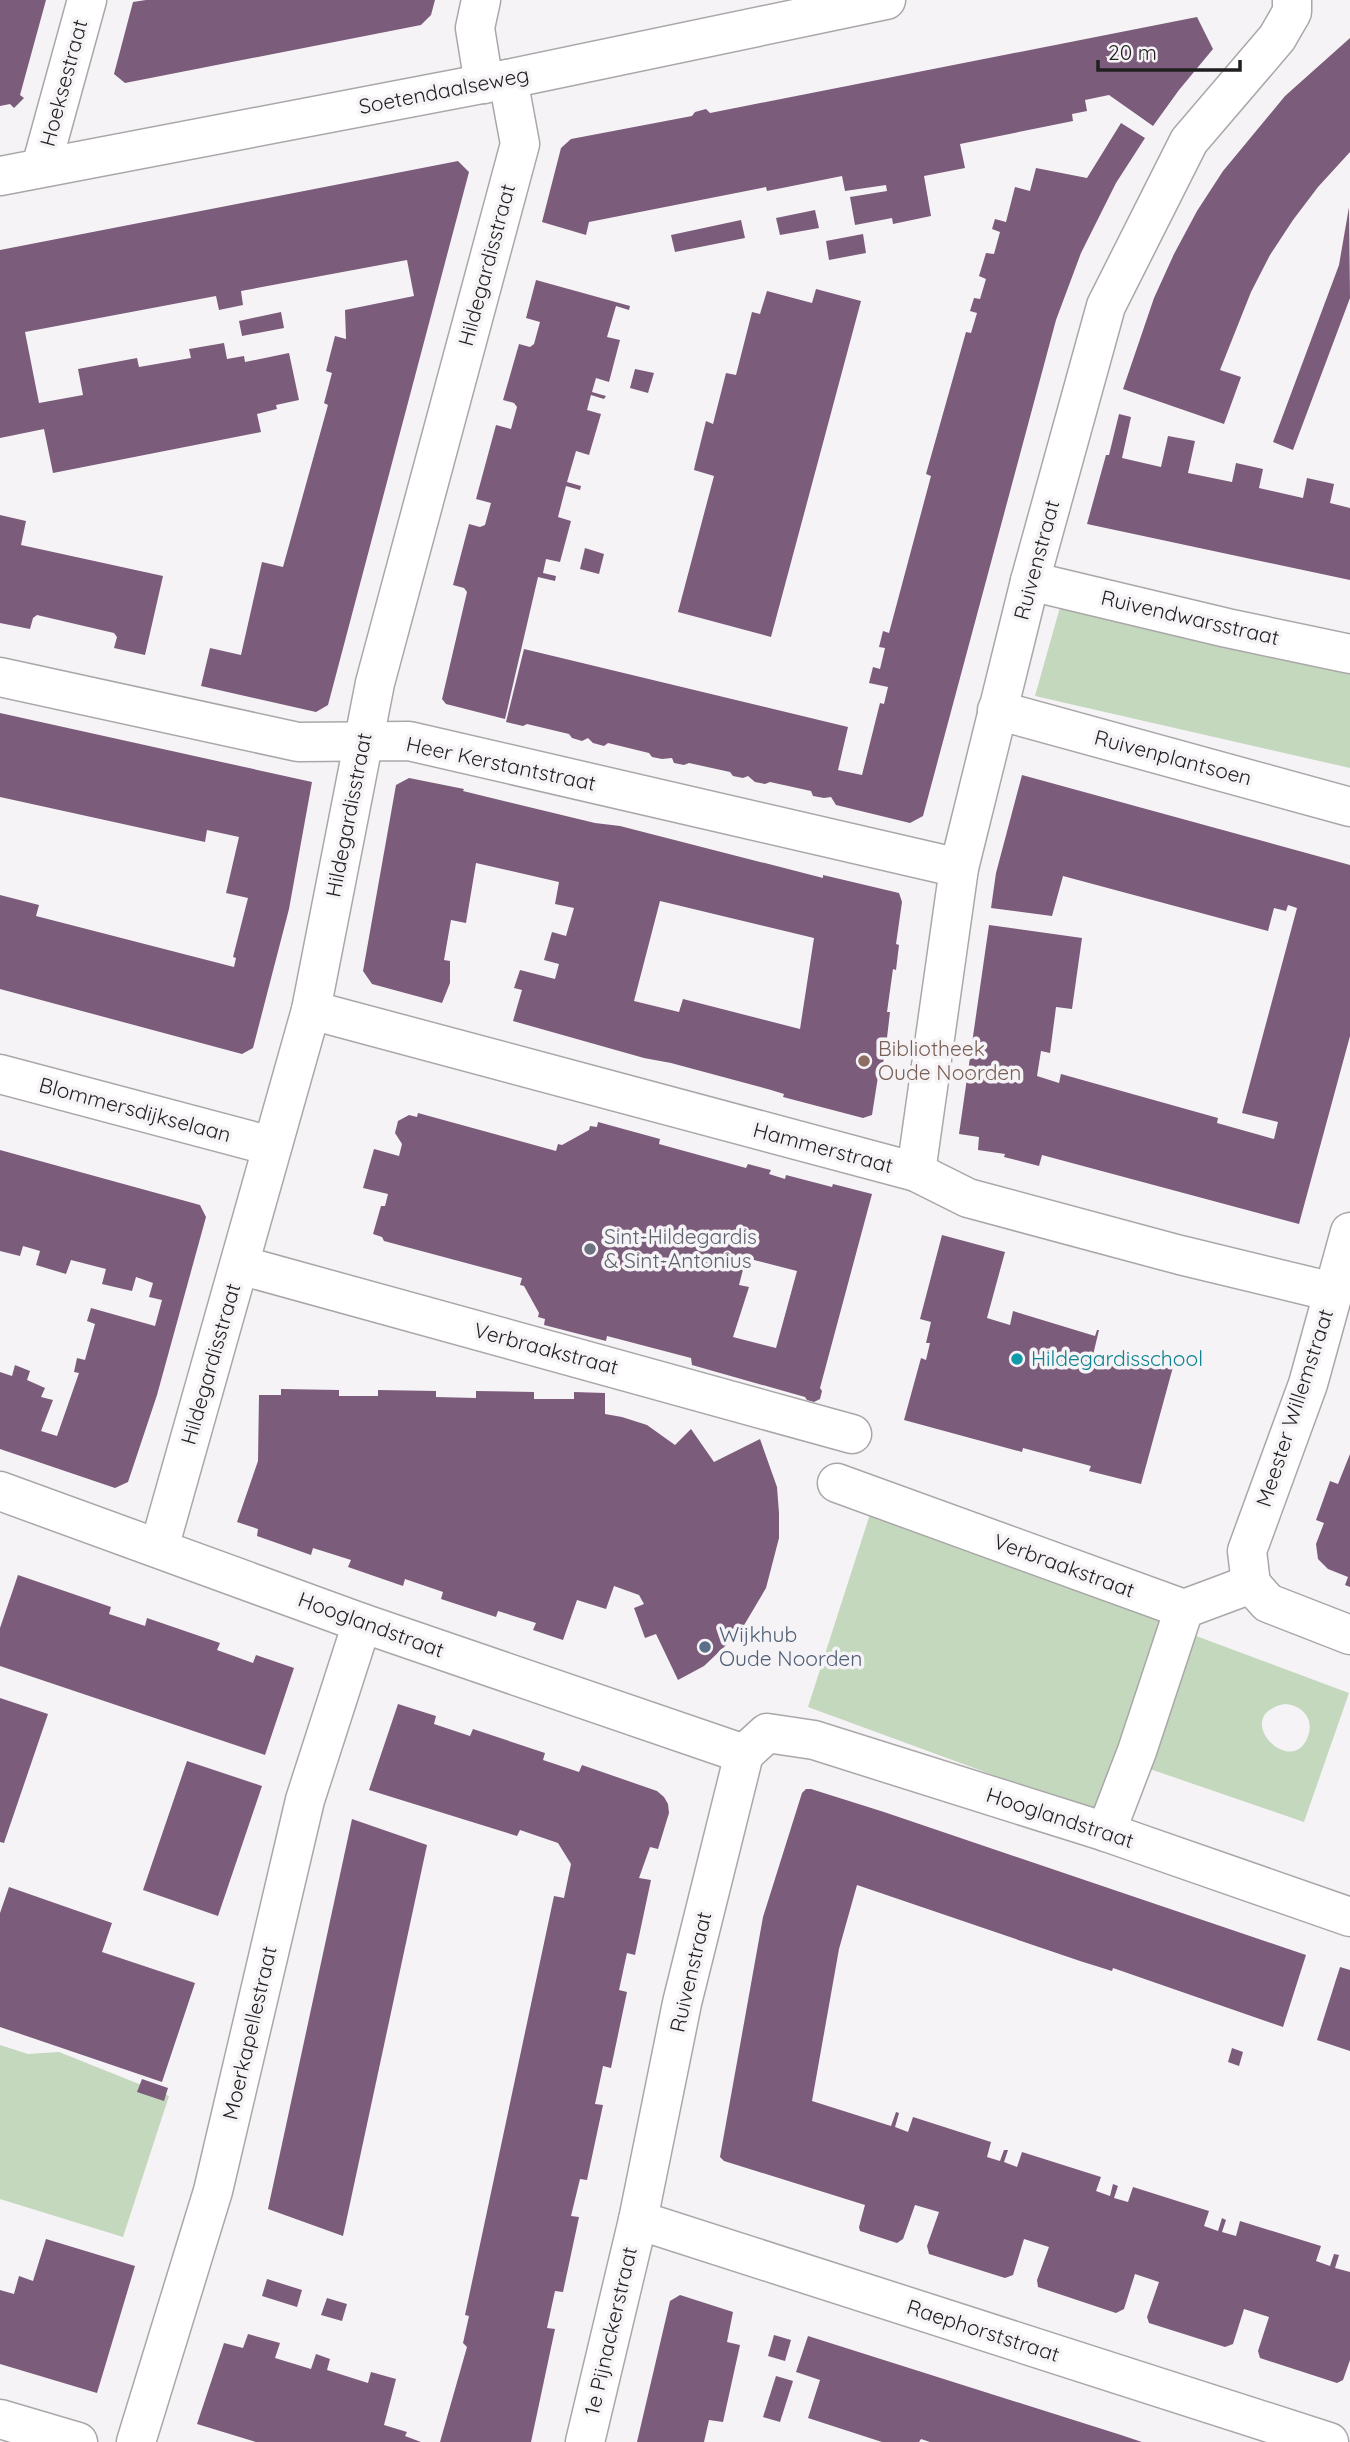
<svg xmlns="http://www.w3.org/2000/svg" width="1350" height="2442" viewBox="0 0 1350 2442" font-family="Quicksand,sans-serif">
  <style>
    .green { fill: #c3d8bd; fill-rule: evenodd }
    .building { fill: #7c5c7b; fill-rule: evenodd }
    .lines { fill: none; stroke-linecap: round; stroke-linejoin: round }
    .street-casing { stroke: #aaa7a9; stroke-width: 41 }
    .street { stroke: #fff; stroke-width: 38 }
    .education-dot { fill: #8d6e63; stroke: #f6f3f6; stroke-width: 2.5 }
    .worship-dot { fill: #6b7280; stroke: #f6f3f6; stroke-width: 2.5 }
    .culture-dot { fill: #0f9aa8; stroke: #f6f3f6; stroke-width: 2.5 }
    .service-dot { fill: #5c6f8a; stroke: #f6f3f6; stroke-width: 2.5 }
    .labels { text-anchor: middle; stroke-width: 7; stroke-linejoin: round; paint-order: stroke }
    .street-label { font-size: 21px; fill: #201f20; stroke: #f6f3f6 }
    .education-label { font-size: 21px; fill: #785e54; stroke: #f6f3f6; text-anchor: start }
    .worship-label { font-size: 21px; fill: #5b616d; stroke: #f6f3f6; text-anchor: start }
    .culture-label { font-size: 21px; fill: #0d838f; stroke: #f6f3f6; text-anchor: start }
    .service-label { font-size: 21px; fill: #4e5e75; stroke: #f6f3f6; text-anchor: start }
  </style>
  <rect width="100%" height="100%" fill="#f6f3f6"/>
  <g class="green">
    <path d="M 1062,600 L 1350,664 L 1350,768 L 1035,696 Z"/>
    <path d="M 871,1511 L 1167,1622 L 1102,1815 L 808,1707 Z"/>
    <path d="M 1188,1633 L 1349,1693 L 1304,1822 L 1144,1767 ZM 1285,1704 C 1300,1705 1313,1716 1309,1733 C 1295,1784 1227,1715 1285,1704 Z"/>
    <path d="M 0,2045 L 28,2054 L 59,2052 L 169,2096 L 123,2237 L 0,2199 Z"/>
  </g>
  <g class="building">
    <path d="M 0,0 L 46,0 L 20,95 L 24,98 L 14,108 L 10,104 L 0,106 Z"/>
    <path d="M 146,0 L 435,0 L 431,15 L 421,25 L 125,83 L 114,74 L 133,2 Z"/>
    <path d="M 1197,17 L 1213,49 L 1179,90 L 1153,126 L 1109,95 L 1085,100 L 1087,111 L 1072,114 L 1073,121 L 960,144 L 965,168 L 924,176 L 931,216 L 893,224 L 892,218 L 855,225 L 850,197 L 887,191 L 886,185 L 845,191 L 842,176 L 767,191 L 766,187 L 589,222 L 586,235 L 542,222 L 561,148 L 571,139 L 692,116 L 695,112 L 706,109 L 710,113 Z"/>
    <path d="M 1350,38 L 1350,152 L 1318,187 L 1293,220 L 1270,255 L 1251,292 L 1220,370 L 1241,377 L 1224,424 L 1123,389 L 1154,298 L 1174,254 L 1197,211 L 1223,171 L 1285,96 Z"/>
    <path d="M 1121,123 L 1145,138 L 1116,183 L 1081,253 L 1056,320 L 923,816 L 910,823 L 836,805 L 831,797 L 824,798 L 813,796 L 811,791 L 770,782 L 765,784 L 755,782 L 748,776 L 743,778 L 733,776 L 730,772 L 689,763 L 684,765 L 674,763 L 672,758 L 662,759 L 652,757 L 649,753 L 608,743 L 604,746 L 593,743 L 588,738 L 582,741 L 572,738 L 569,734 L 527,724 L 523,726 L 506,722 L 524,649 L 848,727 L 838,770 L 862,775 L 880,703 L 884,704 L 888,687 L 869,683 L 873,667 L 880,669 L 885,648 L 879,647 L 883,631 L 889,633 L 931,476 L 926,474 L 966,332 L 971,333 L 977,313 L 970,311 L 974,298 L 980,299 L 986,279 L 979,276 L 986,253 L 994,254 L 1000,232 L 992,229 L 995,219 L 1006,222 L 1015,187 L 1030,191 L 1036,168 L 1087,178 Z"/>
    <path d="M 458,161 L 469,172 L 328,705 L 316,712 L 201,686 L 210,648 L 241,655 L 262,562 L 283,567 L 328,405 L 324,403 L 332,373 L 326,371 L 335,336 L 346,339 L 345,310 L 414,296 L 407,260 L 241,291 L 243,305 L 219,310 L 216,296 L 25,332 L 39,403 L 83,395 L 78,369 L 137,358 L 139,367 L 191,358 L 189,349 L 224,343 L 227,359 L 244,356 L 245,362 L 289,353 L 299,400 L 276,405 L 277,409 L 257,414 L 261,432 L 53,473 L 44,429 L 0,438 L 0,250 Z"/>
    <path d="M 1349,207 L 1350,298 L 1293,450 L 1273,442 L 1339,265 Z"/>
    <path d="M 815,210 L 819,228 L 780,235 L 776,218 Z"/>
    <path d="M 741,220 L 745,238 L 675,252 L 671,235 Z"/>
    <path d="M 863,234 L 866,253 L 829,260 L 826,241 Z"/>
    <path d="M 536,280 L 630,306 L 629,310 L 616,306 L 607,337 L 620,340 L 609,382 L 596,378 L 592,392 L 606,396 L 604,399 L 591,395 L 587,410 L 601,414 L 589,455 L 576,451 L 567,482 L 581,486 L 580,490 L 566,486 L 558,517 L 571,521 L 560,562 L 546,559 L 543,573 L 556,576 L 555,581 L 538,577 L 505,719 L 446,704 L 442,699 L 467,592 L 464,588 L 453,585 L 469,524 L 480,527 L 485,525 L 491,503 L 476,499 L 496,425 L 511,429 L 517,407 L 514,403 L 503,400 L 519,344 L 530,347 L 534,344 L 540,322 L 526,318 Z"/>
    <path d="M 816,289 L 861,301 L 771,637 L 678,612 L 714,476 L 694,470 L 695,465 L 706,421 L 713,424 L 726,373 L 736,375 L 752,312 L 760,314 L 767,291 L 812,303 Z"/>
    <path d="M 281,312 L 284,328 L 242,336 L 239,321 Z"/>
    <path d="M 635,369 L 654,373 L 648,393 L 630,388 Z"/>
    <path d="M 1119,414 L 1131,417 L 1122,458 L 1161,467 L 1168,436 L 1195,441 L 1188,473 L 1232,482 L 1236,463 L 1263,469 L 1259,488 L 1303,498 L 1307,478 L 1334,484 L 1330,503 L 1350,508 L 1350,580 L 1087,524 L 1106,455 L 1109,455 Z"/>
    <path d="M 0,515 L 26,521 L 21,545 L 163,576 L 145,655 L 114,648 L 117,637 L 114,633 L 37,615 L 33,618 L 30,629 L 0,623 Z"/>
    <path d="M 585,548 L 604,554 L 599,574 L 580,569 Z"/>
    <path d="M 0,713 L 312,782 L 289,909 L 253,1048 L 242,1054 L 0,989 L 0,895 L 39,905 L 36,916 L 234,967 L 236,958 L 233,957 L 248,898 L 226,893 L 239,837 L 207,830 L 205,842 L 0,797 Z"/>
    <path d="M 1022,775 L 1350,865 L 1350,1036 L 1299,1224 L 1042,1155 L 1039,1166 L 1004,1157 L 1005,1154 L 978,1150 L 979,1137 L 959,1134 L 989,925 L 1082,938 L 1072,1009 L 1056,1007 L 1050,1053 L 1041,1051 L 1037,1076 L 1059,1083 L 1061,1074 L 1218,1118 L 1217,1123 L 1274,1139 L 1278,1122 L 1242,1113 L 1297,908 L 1288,905 L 1286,911 L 1274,908 L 1268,931 L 1063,876 L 1052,916 L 991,908 L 996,873 Z"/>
    <path d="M 409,778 L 464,789 L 463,791 L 595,823 L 620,826 L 823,878 L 823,875 L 899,893 L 902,902 L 896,944 L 899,945 L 896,970 L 893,969 L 887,1012 L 890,1012 L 887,1038 L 883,1064 L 880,1064 L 872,1115 L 863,1118 L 783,1097 L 784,1094 L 771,1090 L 671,1063 L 644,1058 L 513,1021 L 522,990 L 514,988 L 520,970 L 555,979 L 559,964 L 544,960 L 552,932 L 566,936 L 574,908 L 555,904 L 559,882 L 476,863 L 466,923 L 451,920 L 444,960 L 450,961 L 450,983 L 442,1003 L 372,984 L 363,971 L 396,785 ZM 660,901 L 814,938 L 800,1029 L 683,999 L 679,1012 L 634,1001 Z"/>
    <path d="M 418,1113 L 556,1151 L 558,1144 L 562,1145 L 589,1130 L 590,1126 L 597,1127 L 598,1122 L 660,1139 L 659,1144 L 746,1168 L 748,1164 L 771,1170 L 769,1174 L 785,1179 L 786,1175 L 832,1187 L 833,1184 L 872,1194 L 820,1388 L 822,1391 L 820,1399 L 814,1402 L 807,1400 L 805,1397 L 692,1365 L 691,1358 L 607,1336 L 606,1341 L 544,1325 L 545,1319 L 538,1317 L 539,1313 L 524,1286 L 520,1285 L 522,1278 L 384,1241 L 382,1237 L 373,1234 L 381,1206 L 385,1206 L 388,1194 L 363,1188 L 374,1149 L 399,1156 L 402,1144 L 395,1133 L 398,1121 L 409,1115 L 417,1117 ZM 746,1258 L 797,1271 L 776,1348 L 733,1337 L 749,1287 L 739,1285 Z"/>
    <path d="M 0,1150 L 200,1205 L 206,1217 L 157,1395 L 128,1482 L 115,1488 L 0,1449 L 0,1372 L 12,1376 L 15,1365 L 30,1371 L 27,1380 L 45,1388 L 41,1397 L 53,1400 L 41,1431 L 57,1436 L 79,1373 L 74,1372 L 77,1358 L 85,1360 L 95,1324 L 87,1321 L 91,1308 L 155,1326 L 162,1300 L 149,1297 L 153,1283 L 136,1277 L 132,1291 L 102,1284 L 106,1269 L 71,1260 L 66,1274 L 36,1265 L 40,1251 L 23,1246 L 20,1256 L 0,1251 Z"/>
    <path d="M 942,1235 L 1005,1252 L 987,1318 L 1010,1325 L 1013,1311 L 1095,1336 L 1097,1330 L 1099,1330 L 1093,1355 L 1120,1362 L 1123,1354 L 1173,1367 L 1141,1484 L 1089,1471 L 1091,1466 L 1023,1448 L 1022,1452 L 904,1420 L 921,1358 L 926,1360 L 930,1343 L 926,1343 L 931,1322 L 920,1319 Z"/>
    <path d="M 281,1389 L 339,1390 L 339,1396 L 378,1396 L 378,1390 L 436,1391 L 436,1397 L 476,1398 L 476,1391 L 534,1392 L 534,1399 L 574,1399 L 574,1392 L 605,1393 L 605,1414 L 622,1417 L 647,1425 L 675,1445 L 691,1429 L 714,1462 L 760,1439 L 777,1487 L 779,1513 L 779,1538 L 766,1588 L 740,1632 L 704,1666 L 678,1680 L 656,1634 L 645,1638 L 634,1608 L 644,1604 L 639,1595 L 614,1586 L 606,1609 L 577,1600 L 563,1640 L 533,1630 L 536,1623 L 498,1611 L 496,1617 L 441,1599 L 443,1592 L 405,1579 L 403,1586 L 348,1567 L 351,1560 L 313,1548 L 311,1555 L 257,1536 L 258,1529 L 237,1522 L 258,1461 L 259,1395 L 281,1395 Z"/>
    <path d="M 1350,1454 L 1350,1587 L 1345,1585 L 1348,1577 L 1328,1569 L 1318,1559 L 1316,1544 L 1324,1523 L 1316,1520 L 1330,1481 L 1338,1484 Z"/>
    <path d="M 18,1575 L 111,1607 L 109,1614 L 145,1626 L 147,1618 L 220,1643 L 217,1650 L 253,1663 L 256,1655 L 294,1668 L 265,1755 L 0,1666 L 0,1628 Z"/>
    <path d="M 0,1698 L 48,1714 L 4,1843 L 0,1842 Z"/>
    <path d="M 398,1704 L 436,1716 L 434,1724 L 470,1736 L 473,1729 L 545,1753 L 543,1760 L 579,1772 L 582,1765 L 657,1791 L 664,1797 L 668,1804 L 669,1813 L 658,1849 L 650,1847 L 639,1878 L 651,1880 L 635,1955 L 627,1953 L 619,1990 L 627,1992 L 611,2068 L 603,2066 L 595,2104 L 603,2105 L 587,2180 L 580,2179 L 571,2216 L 579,2217 L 563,2292 L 555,2291 L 547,2328 L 555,2329 L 531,2442 L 440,2442 L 467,2347 L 463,2343 L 469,2316 L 465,2315 L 554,1896 L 564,1898 L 571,1864 L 558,1843 L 520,1830 L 517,1836 L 369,1790 Z"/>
    <path d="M 187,1761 L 262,1786 L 218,1916 L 143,1890 Z"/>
    <path d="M 806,1789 L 811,1789 L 884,1812 L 1306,1955 L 1283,2027 L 1113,1968 L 1112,1971 L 1080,1961 L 857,1885 L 839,1949 L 812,2101 L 891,2126 L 896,2112 L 899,2113 L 895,2127 L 908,2132 L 913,2117 L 991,2142 L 987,2157 L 1000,2161 L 1004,2150 L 1008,2150 L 1004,2162 L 1017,2167 L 1022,2152 L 1101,2177 L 1096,2191 L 1110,2196 L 1113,2184 L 1118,2186 L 1114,2198 L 1128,2202 L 1133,2187 L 1209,2211 L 1204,2226 L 1218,2231 L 1222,2218 L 1226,2220 L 1222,2232 L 1236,2236 L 1240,2221 L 1321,2246 L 1316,2261 L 1330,2266 L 1334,2254 L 1339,2255 L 1335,2268 L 1350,2272 L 1350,2360 L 1343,2380 L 1337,2383 L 1260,2358 L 1258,2351 L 1269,2317 L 1244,2309 L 1233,2344 L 1225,2347 L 1149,2323 L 1147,2317 L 1159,2282 L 1135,2274 L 1124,2309 L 1116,2313 L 1038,2287 L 1037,2280 L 1049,2247 L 1024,2239 L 1013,2275 L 1005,2278 L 929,2254 L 927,2246 L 939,2212 L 915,2205 L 903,2239 L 897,2243 L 860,2231 L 859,2227 L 865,2205 L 724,2161 L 720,2157 L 763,1917 L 802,1793 Z"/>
    <path d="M 352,1819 L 427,1845 L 343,2236 L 268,2209 Z"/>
    <path d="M 9,1887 L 112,1923 L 102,1952 L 195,1983 L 162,2082 L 0,2027 L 0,1913 Z"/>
    <path d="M 1340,1967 L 1350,1970 L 1350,2051 L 1317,2040 Z"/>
    <path d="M 1232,2048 L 1243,2052 L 1239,2066 L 1228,2062 Z"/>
    <path d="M 142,2079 L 168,2088 L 164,2101 L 137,2092 Z"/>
    <path d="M 46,2239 L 135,2266 L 97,2393 L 0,2364 L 0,2290 L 14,2294 L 19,2276 L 33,2281 Z"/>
    <path d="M 267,2279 L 302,2290 L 297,2307 L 262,2296 Z"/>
    <path d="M 680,2295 L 733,2312 L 727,2342 L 740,2345 L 723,2422 L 709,2420 L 704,2442 L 637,2442 L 670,2301 Z"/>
    <path d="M 327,2298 L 347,2304 L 342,2321 L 321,2315 Z"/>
    <path d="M 248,2334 L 280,2343 L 275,2358 L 311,2369 L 316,2354 L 330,2359 L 327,2370 L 368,2383 L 371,2372 L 396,2379 L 384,2425 L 407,2432 L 405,2436 L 421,2442 L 256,2442 L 197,2424 L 224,2343 L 243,2348 Z"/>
    <path d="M 774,2335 L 791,2340 L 785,2361 L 768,2356 Z"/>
    <path d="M 808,2336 L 1121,2435 L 1142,2442 L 930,2442 L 921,2439 L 919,2442 L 882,2442 L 808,2418 L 820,2380 L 796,2372 Z"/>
    <path d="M 776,2376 L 793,2381 L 780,2422 L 763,2417 Z"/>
  </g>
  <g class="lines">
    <defs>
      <g id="street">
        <path d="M 481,0 L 475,28 L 484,84"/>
        <path d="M 41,167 L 87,0"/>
        <path d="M 0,176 L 508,79 L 886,0"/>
        <path d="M 1030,581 L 1227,628 L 1350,654"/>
        <path d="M 0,677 L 298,742 L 409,741 L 959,868"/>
        <path d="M 997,710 L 1350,807"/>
        <path d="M 311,1010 L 916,1172 L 968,1198 L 1180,1255 L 1333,1292"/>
        <path d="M 0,1074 L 271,1146"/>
        <path d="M 916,1172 L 959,868 L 1030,581 L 1106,306 L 1189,141 L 1277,38 L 1292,12 L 1292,0"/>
        <path d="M 240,1265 L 852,1434"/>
        <path d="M 837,1483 L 1184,1609 L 1251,1584"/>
        <path d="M 0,1491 L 362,1623 L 744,1754"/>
        <path d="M 159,1548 L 311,1010 L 375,683 L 520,144 L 508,79"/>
        <path d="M 1251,1584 L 1247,1551 L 1308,1384 L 1350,1232"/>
        <path d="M 1251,1584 L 1268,1603 L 1350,1635"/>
        <path d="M 1106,1832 L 1137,1751 L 1184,1609"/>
        <path d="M 638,2220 L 1329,2442"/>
        <path d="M 0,2419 L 78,2442"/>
        <path d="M 136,2442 L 213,2191 L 305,1800 L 362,1623"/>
        <path d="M 585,2442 L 638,2220 L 682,2003 L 744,1754 L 767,1733 L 814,1740 L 1106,1832 L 1350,1917"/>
      </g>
    </defs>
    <use href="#street" class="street-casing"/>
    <use href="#street" class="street"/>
  </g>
  <circle class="education-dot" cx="864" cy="1061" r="7"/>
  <circle class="worship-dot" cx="590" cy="1249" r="7"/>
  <circle class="culture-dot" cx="1017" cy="1359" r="7"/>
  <circle class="service-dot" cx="705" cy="1647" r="7"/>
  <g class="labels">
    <g class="street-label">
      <text transform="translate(64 83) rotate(-75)" y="7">Hoeksestraat</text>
      <text transform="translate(444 91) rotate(-11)" y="7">Soetendaalseweg</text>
      <text transform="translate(487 265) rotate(-75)" y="7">Hildegardisstraat</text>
      <text transform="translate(1037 560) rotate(-75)" y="7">Ruivenstraat</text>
      <text transform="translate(1190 618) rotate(13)" y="7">Ruivendwarsstraat</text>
      <text transform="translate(1173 758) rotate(15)" y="7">Ruivenplantsoen</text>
      <text transform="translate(501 764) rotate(12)" y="7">Heer Kerstantstraat</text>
      <text transform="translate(349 815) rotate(-79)" y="7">Hildegardisstraat</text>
      <text transform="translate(135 1110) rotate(15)" y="7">Blommersdijkselaan</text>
      <text transform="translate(823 1148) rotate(15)" y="7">Hammerstraat</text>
      <text transform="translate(546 1349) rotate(15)" y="7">Verbraakstraat</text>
      <text transform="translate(211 1364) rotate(-74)" y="7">Hildegardisstraat</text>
      <text transform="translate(1295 1408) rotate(-72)" y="7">Meester Willemstraat</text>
      <text transform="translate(1064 1566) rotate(20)" y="7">Verbraakstraat</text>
      <text transform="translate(371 1625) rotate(20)" y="7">Hooglandstraat</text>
      <text transform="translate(1060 1818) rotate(18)" y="7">Hooglandstraat</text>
      <text transform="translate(691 1972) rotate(-77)" y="7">Ruivenstraat</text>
      <text transform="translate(250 2033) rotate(-77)" y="7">Moerkapellestraat</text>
      <text transform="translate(611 2331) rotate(-77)" y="7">1e Pijnackerstraat</text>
      <text transform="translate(983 2331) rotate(18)" y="7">Raephorststraat</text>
    </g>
    <g class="education-label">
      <text x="878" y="1056">Bibliotheek<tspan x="878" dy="24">Oude Noorden</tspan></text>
    </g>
    <g class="worship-label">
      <text x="604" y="1244">Sint-Hildegardis<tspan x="604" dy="24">&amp; Sint-Antonius</tspan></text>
    </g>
    <g class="culture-label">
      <text x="1031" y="1366">Hildegardisschool</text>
    </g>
    <g class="service-label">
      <text x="719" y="1642">Wijkhub<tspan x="719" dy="24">Oude Noorden</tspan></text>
    </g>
  </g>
  <path d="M1098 60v10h142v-10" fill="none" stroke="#201f20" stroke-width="3.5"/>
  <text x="1108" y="60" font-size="21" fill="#201f20" stroke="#f6f3f6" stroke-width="5" paint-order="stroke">20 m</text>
</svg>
